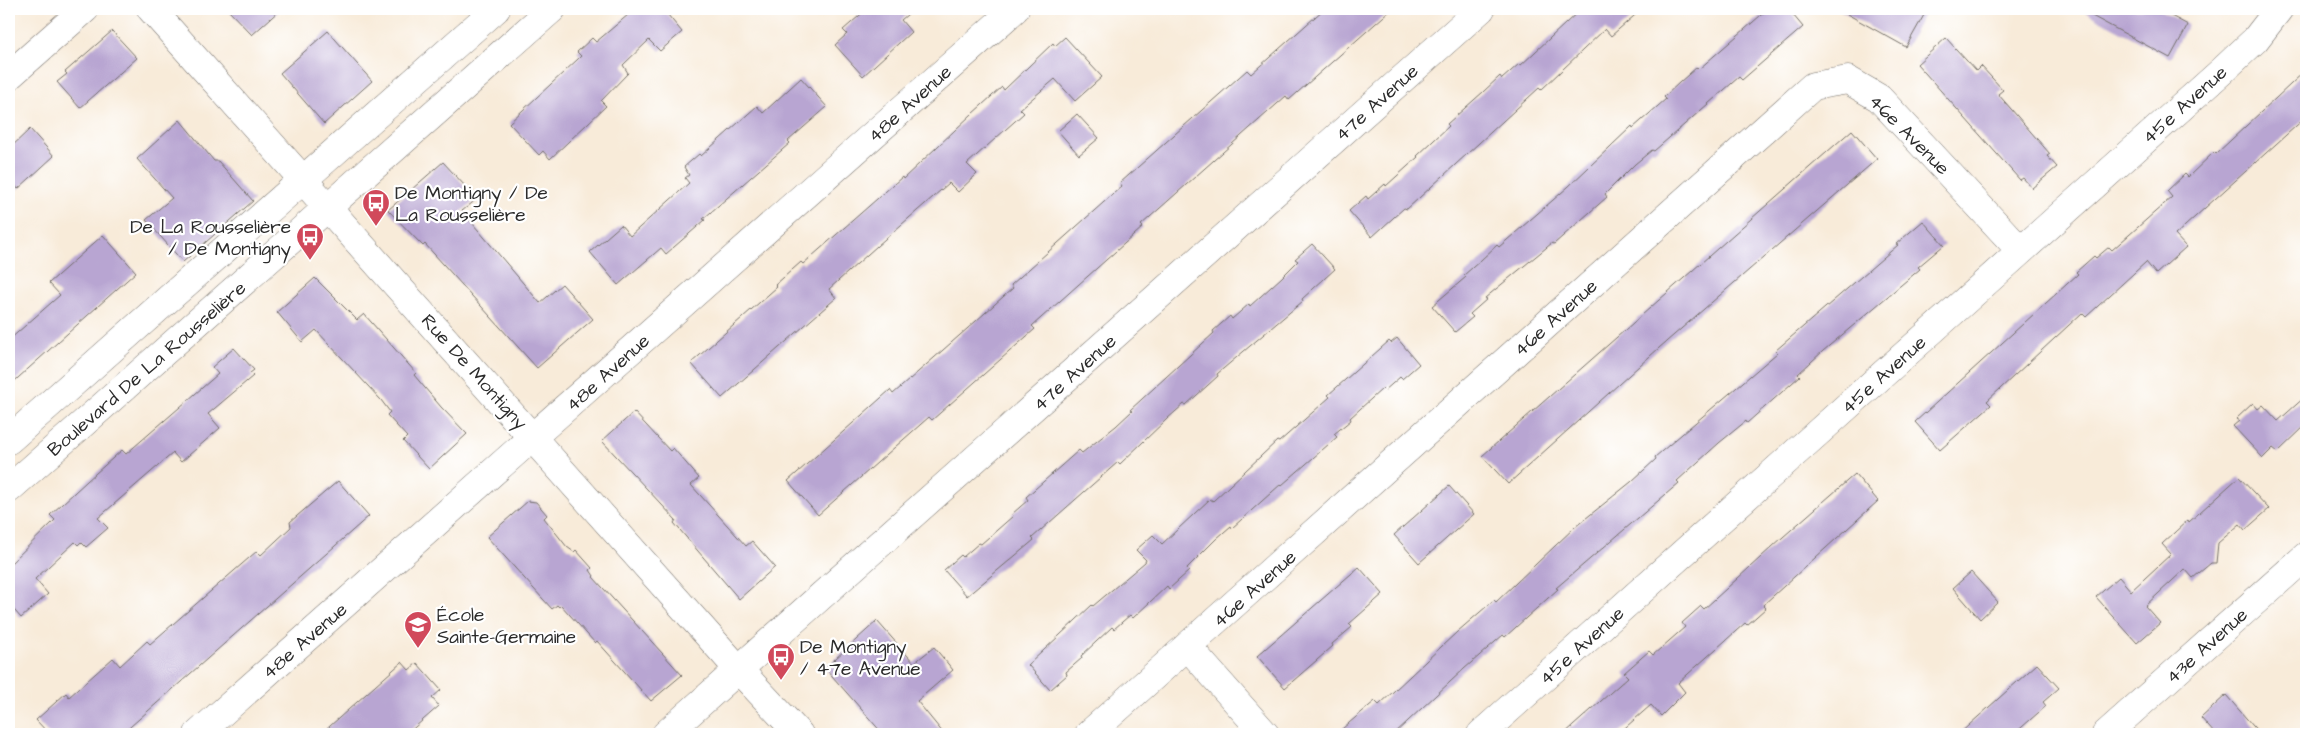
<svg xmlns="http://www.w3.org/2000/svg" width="2315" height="743" viewBox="0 0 2315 743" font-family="'Architects Daughter',sans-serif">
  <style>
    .building { fill: #b8a5d2 }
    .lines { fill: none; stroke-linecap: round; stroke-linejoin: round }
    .minor-casing { stroke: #736e68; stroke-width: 29 }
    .minor { stroke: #fff; stroke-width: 28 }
    .labels { text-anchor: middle; stroke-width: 4.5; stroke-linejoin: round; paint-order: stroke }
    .street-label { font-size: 19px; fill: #2b2b2b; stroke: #fff }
    .poi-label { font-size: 19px; fill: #2b2b2b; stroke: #fff; text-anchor: start }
  </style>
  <rect width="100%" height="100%" fill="#fff"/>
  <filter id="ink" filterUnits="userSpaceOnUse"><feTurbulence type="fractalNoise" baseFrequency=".02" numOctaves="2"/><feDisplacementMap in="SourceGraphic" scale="10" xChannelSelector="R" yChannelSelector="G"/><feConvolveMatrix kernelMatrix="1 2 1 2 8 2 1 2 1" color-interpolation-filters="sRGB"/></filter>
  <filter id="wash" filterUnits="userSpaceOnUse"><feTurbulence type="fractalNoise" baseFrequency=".0096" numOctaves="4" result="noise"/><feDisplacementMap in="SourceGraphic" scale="20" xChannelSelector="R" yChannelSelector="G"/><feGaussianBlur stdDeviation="1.12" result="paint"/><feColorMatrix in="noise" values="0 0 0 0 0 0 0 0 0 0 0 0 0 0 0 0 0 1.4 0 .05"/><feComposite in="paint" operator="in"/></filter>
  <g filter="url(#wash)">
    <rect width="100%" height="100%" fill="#f8ebd9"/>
    <g id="blocks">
      <g class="building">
        <path d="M 227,9 L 281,9 L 252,35 Z"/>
        <path d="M 635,9 L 663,9 L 682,32 L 660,51 L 649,40 L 623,65 L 628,73 L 601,101 L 606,106 L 550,159 L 543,151 L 539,155 L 509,123 L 578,59 L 581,56 L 577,52 L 592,38 L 596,42 Z"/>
        <path d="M 867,9 L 914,9 L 901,20 L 911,32 L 863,76 L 835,45 L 847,34 L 843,30 Z"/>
        <path d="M 1324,9 L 1392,9 L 1289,100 L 1286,96 L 1141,225 L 1143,227 L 1032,326 L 1035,329 L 932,420 L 929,417 L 818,515 L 788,481 L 890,390 L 893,394 L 976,321 L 1013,288 L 1011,285 L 1122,186 L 1120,183 L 1247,70 L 1251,74 Z"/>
        <path d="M 1581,9 L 1642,9 L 1611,36 L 1605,29 L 1541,90 L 1539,88 L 1407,209 L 1404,208 L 1372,237 L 1349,211 L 1366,196 L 1368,199 L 1385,184 L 1386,186 L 1418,157 L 1417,156 L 1449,126 L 1447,124 L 1483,92 L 1500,76 L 1502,79 L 1519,64 L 1520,66 Z"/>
        <path d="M 1768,9 L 1788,9 L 1803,27 L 1742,80 L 1739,77 L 1654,151 L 1652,150 L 1635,164 L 1605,194 L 1607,197 L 1554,244 L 1552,243 L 1485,298 L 1487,299 L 1470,314 L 1473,317 L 1455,332 L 1432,306 L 1466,277 L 1464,275 L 1481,260 L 1497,245 L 1499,247 L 1568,187 L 1632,126 L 1633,128 L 1666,99 L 1664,97 L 1680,82 L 1697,67 L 1699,69 Z"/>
        <path d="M 1838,9 L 1913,9 L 1924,15 L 1906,47 Z"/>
        <path d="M 2079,9 L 2158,9 L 2188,25 L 2170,58 Z"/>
        <path d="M 112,31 L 137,58 L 80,108 L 57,82 L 67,74 L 65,72 Z"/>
        <path d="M 328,31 L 372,81 L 324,124 L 280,73 Z"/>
        <path d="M 1065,37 L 1102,77 L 1075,101 L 1055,79 L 1020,109 L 1024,113 L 967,164 L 977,174 L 958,192 L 949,183 L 877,246 L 829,289 L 836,298 L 722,398 L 691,363 L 777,287 L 775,285 L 801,262 L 803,264 L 902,177 L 903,179 L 972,114 L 1002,87 L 1004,90 L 1053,43 L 1055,46 Z"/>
        <path d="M 1946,38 L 1976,71 L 1981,66 L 2003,90 L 1998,94 L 2050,154 L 2047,156 L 2057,167 L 2032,188 L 2023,178 L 2020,180 L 1917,64 Z"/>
        <path d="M 2306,70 L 2306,117 L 2175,235 L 2186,247 L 2156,274 L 2146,262 L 2086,317 L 2082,313 L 1987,401 L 1991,405 L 1940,450 L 1915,422 L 2078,274 L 2076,272 L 2094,256 L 2096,258 L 2109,247 L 2112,250 L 2172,197 L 2167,191 L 2185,174 L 2188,177 L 2214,152 L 2216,154 Z"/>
        <path d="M 801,78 L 827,107 L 788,141 L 790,143 L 703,219 L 705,220 L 666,254 L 661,248 L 618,285 L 590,252 L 621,225 L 630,236 L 689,183 L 685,178 L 689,175 L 684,167 L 699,154 L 701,156 L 757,106 L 763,113 Z"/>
        <path d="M 1077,114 L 1099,138 L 1079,155 L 1058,131 Z"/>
        <path d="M 180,120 L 214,161 L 218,161 L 253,201 L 183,262 L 146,220 L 172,198 L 137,159 Z"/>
        <path d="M 30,129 L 54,156 L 18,189 L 9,178 L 9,149 Z"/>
        <path d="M 1852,130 L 1877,159 L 1659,348 L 1508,484 L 1482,456 Z"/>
        <path d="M 443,162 L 477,199 L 462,211 L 540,303 L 562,284 L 593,319 L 537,368 L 425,244 L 423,246 L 388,210 Z"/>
        <path d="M 1923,221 L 1944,245 L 1918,267 L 1920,269 L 1823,351 L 1798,374 L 1800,376 L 1747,423 L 1746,421 L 1719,443 L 1677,481 L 1679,483 L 1556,588 L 1558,589 L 1505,637 L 1503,635 L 1464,669 L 1394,734 L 1336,734 L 1375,701 L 1379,705 L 1457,632 L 1494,600 L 1496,602 L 1575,527 L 1631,482 L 1656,459 L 1655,457 L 1777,353 L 1775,351 L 1898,245 L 1896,244 Z"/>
        <path d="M 103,235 L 136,272 L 9,386 L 9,340 L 60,295 L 49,283 Z"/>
        <path d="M 1312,244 L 1335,269 L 1302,299 L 1303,301 L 1217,374 L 1218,376 L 1186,405 L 1184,404 L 1167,419 L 1120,464 L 1118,462 L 1032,538 L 1034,540 L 967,596 L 944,570 L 961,555 L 963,557 L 979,543 L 981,544 L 1013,516 L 1012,514 L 1028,500 L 1026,497 L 1079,450 L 1082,453 L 1116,426 L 1132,411 L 1130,410 L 1214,333 L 1213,331 L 1230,316 L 1232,319 L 1249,304 L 1250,306 L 1282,277 L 1298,261 L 1295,259 Z"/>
        <path d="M 315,278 L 357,320 L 364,314 L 416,373 L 414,375 L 441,407 L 467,434 L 429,469 L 403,441 L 407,437 L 387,415 L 390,412 L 381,400 L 316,330 L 302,342 L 277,312 Z"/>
        <path d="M 1397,338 L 1419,364 L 1402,379 L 1400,377 L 1384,391 L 1382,389 L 1350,418 L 1351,420 L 1334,434 L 1337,437 L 1282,485 L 1281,484 L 1232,528 L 1231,526 L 1216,539 L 1187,568 L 1189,571 L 1169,589 L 1167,586 L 1133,618 L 1130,615 L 1114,629 L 1112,627 L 1081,656 L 1082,658 L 1066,672 L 1067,675 L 1050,690 L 1028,665 L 1092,605 L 1093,606 L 1145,562 L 1146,560 L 1136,550 L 1153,535 L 1162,544 L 1210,499 L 1213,501 L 1277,441 L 1279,442 L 1330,397 L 1328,395 L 1389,341 L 1391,343 Z"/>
        <path d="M 234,348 L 254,370 L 250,373 L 253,376 L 208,414 L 220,428 L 181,462 L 173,453 L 98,518 L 108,528 L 86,547 L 81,542 L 78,545 L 75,542 L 35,579 L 48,594 L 21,618 L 9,604 L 9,565 L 55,520 L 50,515 L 87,481 L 122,450 L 126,454 L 218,374 L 212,367 Z"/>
        <path d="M 2306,396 L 2306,425 L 2278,452 L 2273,448 L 2263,458 L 2233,426 L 2239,421 L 2236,419 L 2253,403 L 2258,409 L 2263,405 L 2278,421 Z"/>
        <path d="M 634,412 L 670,451 L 673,448 L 699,478 L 691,485 L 746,546 L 752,541 L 775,567 L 739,599 L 674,523 L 676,520 L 602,441 Z"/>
        <path d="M 1855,474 L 1878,501 L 1763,605 L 1766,608 L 1747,625 L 1745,623 L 1678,683 L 1685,692 L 1661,716 L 1651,705 L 1618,734 L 1564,734 L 1628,677 L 1624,673 L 1649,651 L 1653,655 L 1685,627 L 1682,623 L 1701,606 L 1704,609 L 1783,537 Z"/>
        <path d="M 2239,477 L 2269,509 L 2245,530 L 2240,524 L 2218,543 L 2216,563 L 2211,563 L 2193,578 L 2185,569 L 2145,606 L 2160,623 L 2137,643 L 2096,597 L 2119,577 L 2131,591 L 2171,554 L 2162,544 L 2188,520 L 2189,522 Z"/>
        <path d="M 338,481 L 369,516 L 122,734 L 49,734 L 36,720 L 66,693 L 69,697 L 113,658 L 120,666 L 147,641 L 150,644 L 257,551 L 261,555 L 291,527 L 290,522 Z"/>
        <path d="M 1449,486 L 1474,514 L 1419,563 L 1394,535 Z"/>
        <path d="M 528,501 L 536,502 L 547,515 L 544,518 L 567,547 L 574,552 L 576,550 L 592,568 L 590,570 L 594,576 L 593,577 L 682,675 L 651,701 L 597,641 L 595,643 L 561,605 L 559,607 L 557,605 L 552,609 L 487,537 Z"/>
        <path d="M 1359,567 L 1383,594 L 1349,624 L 1352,627 L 1332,644 L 1333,646 L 1285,688 L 1257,656 Z"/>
        <path d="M 1971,572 L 1998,602 L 1980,619 L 1953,588 Z"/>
        <path d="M 877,621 L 914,663 L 934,647 L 953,670 L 917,701 L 944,734 L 883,734 L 825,668 Z"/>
        <path d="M 402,662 L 409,670 L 417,663 L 441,690 L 432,698 L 439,706 L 407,734 L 321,734 Z"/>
        <path d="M 2037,664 L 2059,688 L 2043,702 L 2046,706 L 2014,734 L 1959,734 Z"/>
        <path d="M 2226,695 L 2260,734 L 2215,734 L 2201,718 Z"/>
      </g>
    </g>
  </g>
  <g filter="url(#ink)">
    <use href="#blocks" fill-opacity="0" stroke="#736e68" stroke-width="1"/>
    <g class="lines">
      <defs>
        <g id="minor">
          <path d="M 151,9 L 739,670 L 799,734"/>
          <path d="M 9,76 L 85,9"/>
          <path d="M 9,440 L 496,9"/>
          <path d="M 9,489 L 552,9"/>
          <path d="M 1188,647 L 1265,734"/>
          <path d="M 198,734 L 1015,9"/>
          <path d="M 666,734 L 1481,9"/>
          <path d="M 1089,734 L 1813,86 L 1848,80 L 1879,98 L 2020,250"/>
          <path d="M 1481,734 L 2222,71 L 2255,40 L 2279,9"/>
          <path d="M 2106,734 L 2306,556"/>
        </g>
      </defs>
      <use href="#minor" class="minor-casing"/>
      <use href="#minor" class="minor"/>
    </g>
  </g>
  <defs>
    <symbol id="bus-pin" viewBox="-11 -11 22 30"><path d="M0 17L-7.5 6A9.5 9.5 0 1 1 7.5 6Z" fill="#d1495b" stroke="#fff"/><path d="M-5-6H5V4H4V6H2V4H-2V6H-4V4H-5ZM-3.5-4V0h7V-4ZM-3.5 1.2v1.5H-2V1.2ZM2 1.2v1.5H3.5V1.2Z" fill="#fff"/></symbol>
    <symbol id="school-pin" viewBox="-11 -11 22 30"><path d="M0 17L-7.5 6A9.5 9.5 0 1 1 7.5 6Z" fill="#d1495b" stroke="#fff"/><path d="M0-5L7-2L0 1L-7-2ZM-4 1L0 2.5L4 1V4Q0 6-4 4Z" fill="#fff"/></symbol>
  </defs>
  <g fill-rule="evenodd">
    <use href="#bus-pin" x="360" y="187" width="32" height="43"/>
    <use href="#bus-pin" x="294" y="221" width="32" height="43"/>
    <use href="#school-pin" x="402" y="609" width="32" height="43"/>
    <use href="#bus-pin" x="765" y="641" width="32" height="43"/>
  </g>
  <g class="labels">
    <g class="street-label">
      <text transform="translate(1376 102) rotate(-42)" y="7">47e Avenue</text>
      <text transform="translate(909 103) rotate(-42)" y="7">48e Avenue</text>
      <text transform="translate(2184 104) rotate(-42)" y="7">45e Avenue</text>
      <text transform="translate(1910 134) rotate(45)" y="7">46e Avenue</text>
      <text transform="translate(1555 317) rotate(-42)" y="7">46e Avenue</text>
      <text transform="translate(146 368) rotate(-41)" y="7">Boulevard De La Rousselière</text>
      <text transform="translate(475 371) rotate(48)" y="7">Rue De Montigny</text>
      <text transform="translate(607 372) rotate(-42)" y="7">48e Avenue</text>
      <text transform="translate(1074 372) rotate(-42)" y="7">47e Avenue</text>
      <text transform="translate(1883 374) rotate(-42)" y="7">45e Avenue</text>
      <text transform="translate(1254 588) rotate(-42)" y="7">46e Avenue</text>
      <text transform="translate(304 640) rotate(-41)" y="7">48e Avenue</text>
      <text transform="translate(1581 645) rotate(-42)" y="7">45e Avenue</text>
      <text transform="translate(2206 645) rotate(-42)" y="7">43e Avenue</text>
    </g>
    <g class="poi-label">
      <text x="395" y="199">De Montigny / De<tspan x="395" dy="22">La Rousselière</tspan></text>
      <text x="291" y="233" text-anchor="end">De La Rousselière<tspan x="291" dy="22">/ De Montigny</tspan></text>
      <text x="437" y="621">École<tspan x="437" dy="22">Sainte-Germaine</tspan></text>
      <text x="800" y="653">De Montigny<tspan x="800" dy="22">/ 47e Avenue</tspan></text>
    </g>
  </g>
  <rect width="2315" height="743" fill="none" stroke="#fff" stroke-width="30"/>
</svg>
